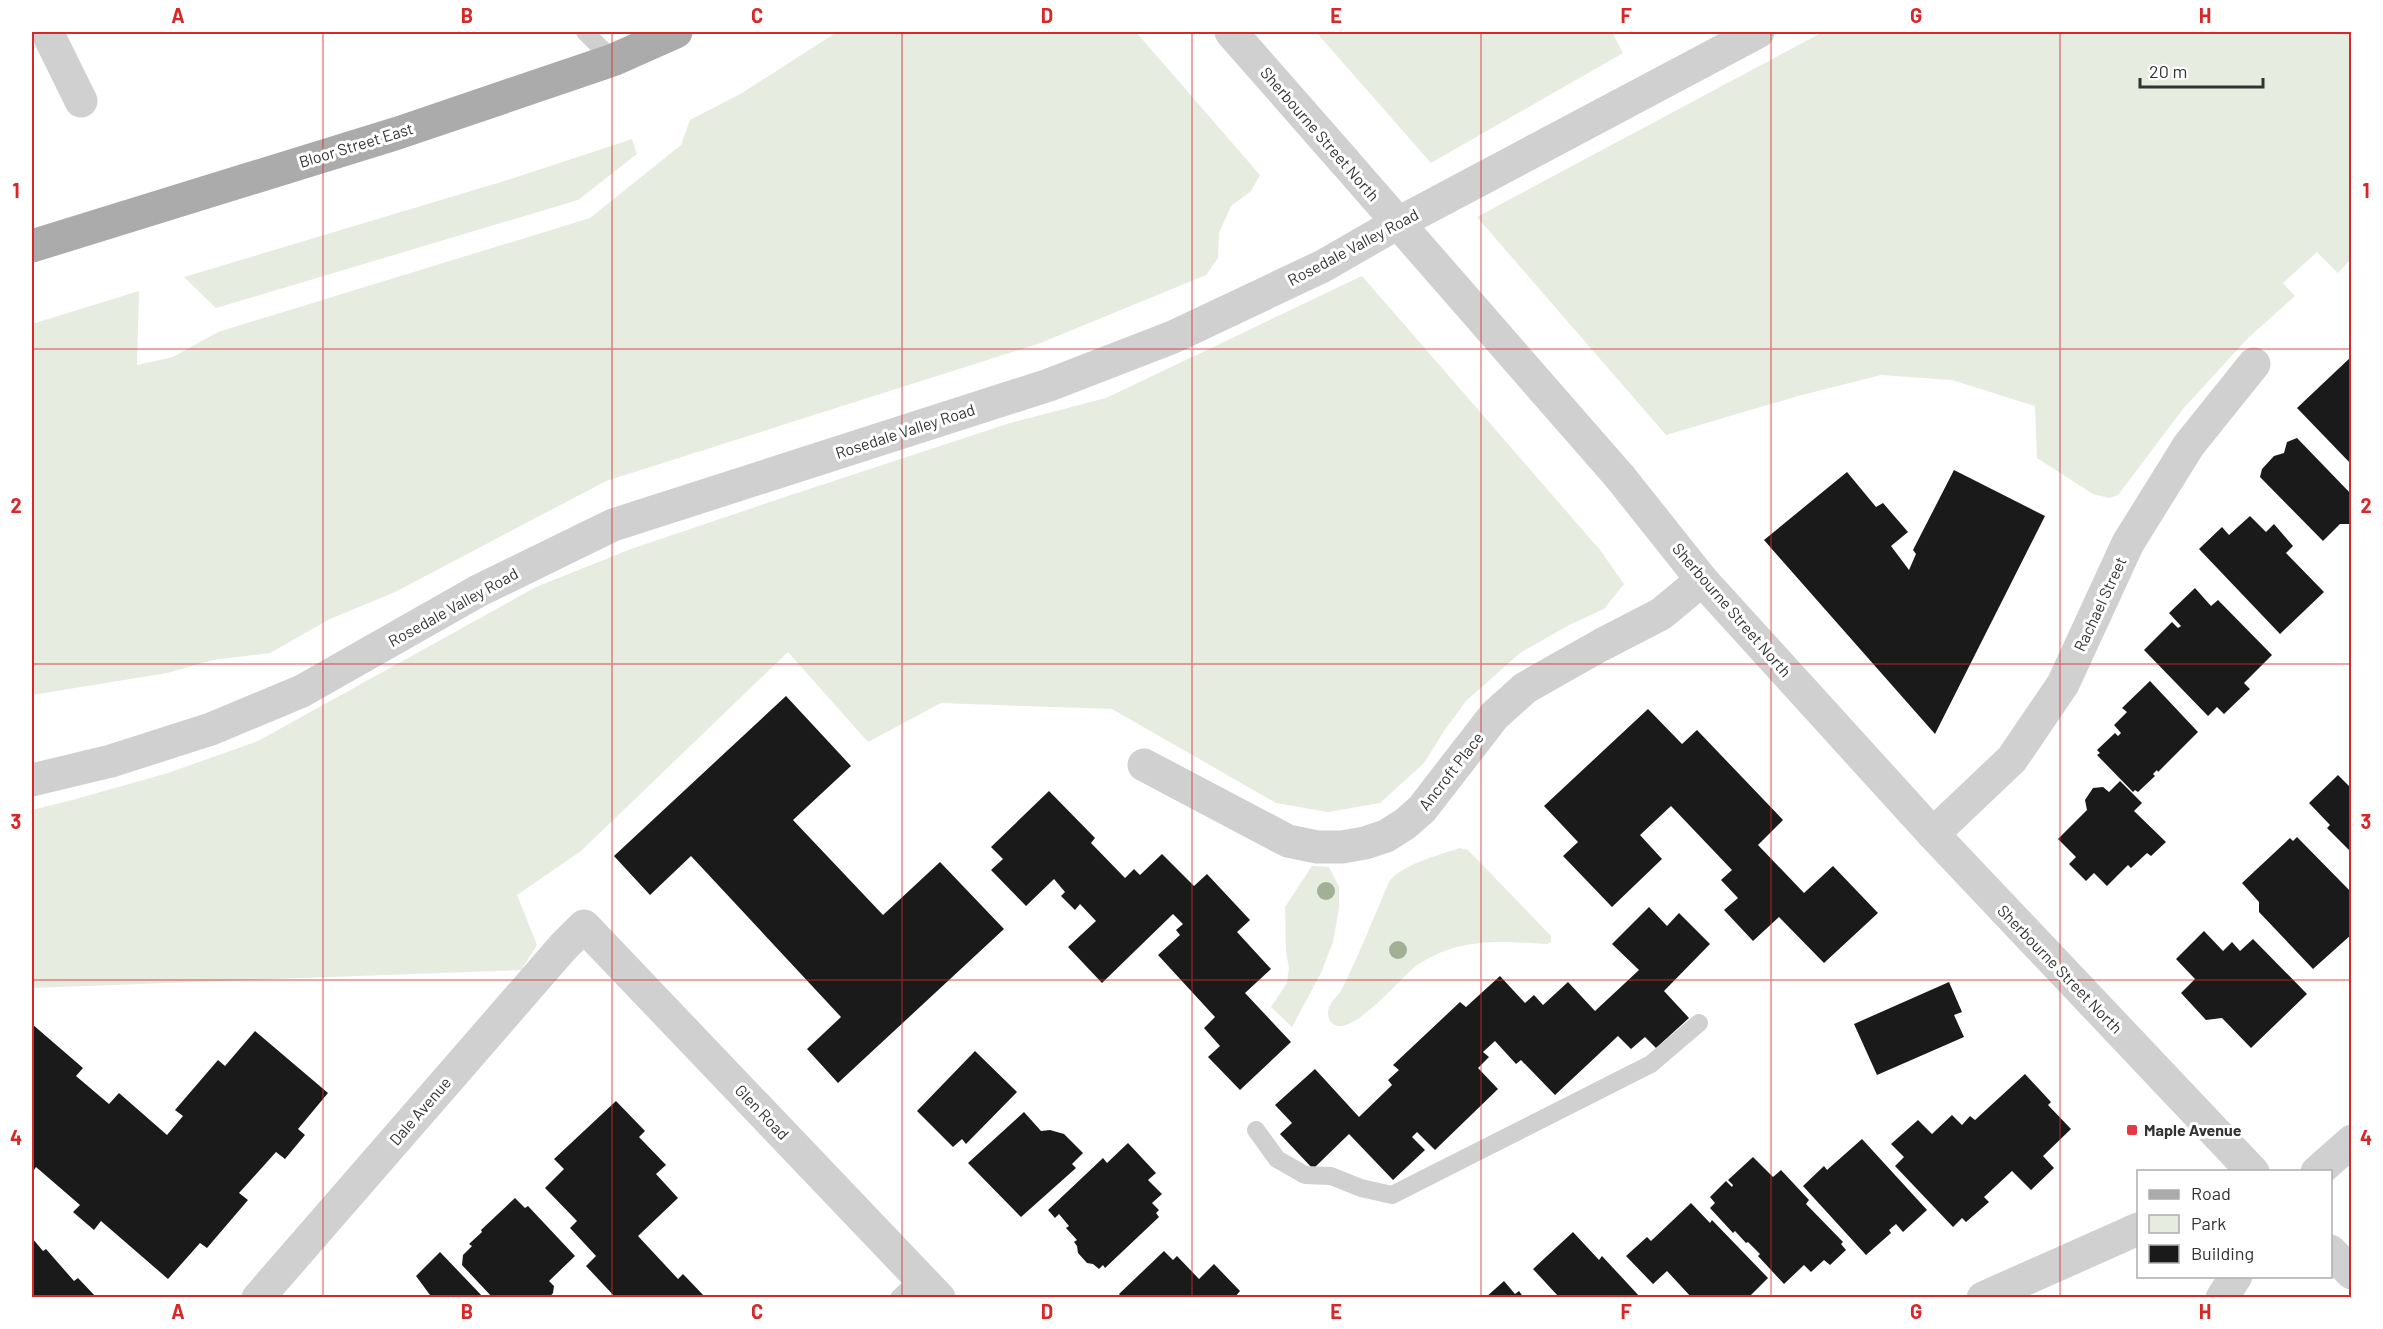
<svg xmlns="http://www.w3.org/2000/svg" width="2383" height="1329" viewBox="0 0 2383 1329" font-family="Barlow,sans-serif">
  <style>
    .green { fill: #e6ecdf }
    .building { fill: #1a1a1a }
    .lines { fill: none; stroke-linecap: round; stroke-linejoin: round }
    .service { stroke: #d0d0d0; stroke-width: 18 }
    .minor { stroke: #d0d0d0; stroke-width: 33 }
    .tertiary { stroke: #d0d0d0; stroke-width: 33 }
    .primary { stroke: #ababab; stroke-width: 33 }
    .minor-bridge { stroke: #d0d0d0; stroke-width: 33 }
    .tree { fill: #a2b095 }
    .grid { fill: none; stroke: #d62828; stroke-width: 1.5; stroke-opacity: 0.55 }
    .poi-dot { fill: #e63946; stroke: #fff; stroke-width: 2 }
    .labels { text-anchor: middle; stroke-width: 6; stroke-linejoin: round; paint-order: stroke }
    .street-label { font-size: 16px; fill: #333; stroke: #fff }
    .poi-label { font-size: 16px; font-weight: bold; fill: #333; stroke: #fff; text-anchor: start }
    .neatline { fill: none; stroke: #d62828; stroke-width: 2 }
    .grid-label { font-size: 20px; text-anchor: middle; font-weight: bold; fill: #d62828 }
  </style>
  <rect width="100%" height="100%" fill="#fff"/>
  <g class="green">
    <path d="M 837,32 L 1136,32 L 1260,175 L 1251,191 L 1231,206 L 1219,233 L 1218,258 L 1206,275 L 1038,344 L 606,481 L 395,592 L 330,619 L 270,653 L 213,660 L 167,673 L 32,695 L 32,324 L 139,291 L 137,365 L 173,357 L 218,332 L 590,218 L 681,145 L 690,120 L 742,93 Z"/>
    <path d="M 1316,32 L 1612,32 L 1623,53 L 1431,163 Z"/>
    <path d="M 1823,32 L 2351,32 L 2351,259 L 2338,273 L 2317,252 L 2283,283 L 2295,296 L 2248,338 L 2183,409 L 2118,495 L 2109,498 L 2093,494 L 2037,458 L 2035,406 L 1952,380 L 1881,375 L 1798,396 L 1666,435 L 1477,217 Z"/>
    <path d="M 632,139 L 637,154 L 578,200 L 216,308 L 184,277 L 514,178 Z"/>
    <path d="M 1362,276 L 1600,550 L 1624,584 L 1604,609 L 1569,625 L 1520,653 L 1466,701 L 1444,731 L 1424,763 L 1380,803 L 1328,812 L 1276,803 L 1112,709 L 941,703 L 868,742 L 788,652 L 581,851 L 517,895 L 537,945 L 521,970 L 32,988 L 32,810 L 76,799 L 168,773 L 258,741 L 536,587 L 631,549 L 791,495 L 1010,423 L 1106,398 Z"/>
    <path d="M 1459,848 L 1468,850 L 1551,936 L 1551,942 L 1547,944 C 1499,941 1458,937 1416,966 C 1401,977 1352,1038 1333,1024 C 1328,1020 1327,1013 1329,1007 C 1332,1000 1339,995 1342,989 C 1360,953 1374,916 1390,880 C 1408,862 1435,857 1459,848 Z"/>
    <path d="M 1312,866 L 1329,867 L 1339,887 L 1339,908 L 1333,942 L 1321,973 L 1292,1027 L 1271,1007 L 1287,983 L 1289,968 L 1286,952 L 1285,907 Z"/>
  </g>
  <g class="building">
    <path d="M 2352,356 L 2352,465 L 2297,408 Z"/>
    <path d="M 2297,438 L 2352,495 L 2352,524 L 2340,524 L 2323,541 L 2260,477 L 2262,469 L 2274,456 L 2284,453 L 2287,442 Z"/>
    <path d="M 1954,470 L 2045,516 L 1935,734 L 1764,540 L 1847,472 L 1876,507 L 1883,503 L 1908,532 L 1891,546 L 1909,570 L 1916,554 L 1913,550 Z"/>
    <path d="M 2250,516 L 2266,532 L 2274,524 L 2293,546 L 2286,553 L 2324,592 L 2280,634 L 2199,549 L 2222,527 L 2229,535 Z"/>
    <path d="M 2195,588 L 2211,606 L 2218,600 L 2272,655 L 2244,683 L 2250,689 L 2224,714 L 2217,707 L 2208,716 L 2144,650 L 2172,622 L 2178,628 L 2181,626 L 2169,613 Z"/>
    <path d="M 2150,681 L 2198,732 L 2158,772 L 2157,770 L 2153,774 L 2155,776 L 2138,792 L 2135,790 L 2133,792 L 2097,755 L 2100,753 L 2097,750 L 2115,733 L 2118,736 L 2121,733 L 2114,725 L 2127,712 L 2122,708 Z"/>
    <path d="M 786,696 L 851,766 L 793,820 L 883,915 L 940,862 L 1004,929 L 838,1083 L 807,1049 L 841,1017 L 691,856 L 650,895 L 614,856 Z"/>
    <path d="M 1648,709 L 1682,744 L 1697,730 L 1783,820 L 1758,845 L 1804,893 L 1833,866 L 1878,913 L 1824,963 L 1779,917 L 1753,941 L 1724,910 L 1738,898 L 1721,880 L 1732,870 L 1671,806 L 1640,835 L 1662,859 L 1612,907 L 1563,856 L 1578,842 L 1544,806 Z"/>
    <path d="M 2338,775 L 2352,789 L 2352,853 L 2327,828 L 2330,825 L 2309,803 Z"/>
    <path d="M 2120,781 L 2142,803 L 2134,811 L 2166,842 L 2151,856 L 2147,853 L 2131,868 L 2128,865 L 2107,886 L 2094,873 L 2086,881 L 2069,864 L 2076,857 L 2058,839 L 2087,810 L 2085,800 L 2093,788 L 2103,787 L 2109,792 Z"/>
    <path d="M 1049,791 L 1095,838 L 1091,843 L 1125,878 L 1134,869 L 1140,875 L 1162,854 L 1194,886 L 1207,874 L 1250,920 L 1237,932 L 1271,969 L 1245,993 L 1291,1042 L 1240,1090 L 1208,1057 L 1220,1046 L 1204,1028 L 1215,1017 L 1158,955 L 1180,935 L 1176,930 L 1183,924 L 1173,914 L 1102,983 L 1068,947 L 1096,921 L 1080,904 L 1075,910 L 1061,896 L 1065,892 L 1054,879 L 1026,906 L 991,870 L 1003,859 L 991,847 Z"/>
    <path d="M 2297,837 L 2352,893 L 2352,934 L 2313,969 L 2259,912 L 2259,902 L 2242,883 L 2290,838 L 2293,841 Z"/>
    <path d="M 1649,907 L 1667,926 L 1679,913 L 1710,944 L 1664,991 L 1689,1018 L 1656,1048 L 1645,1037 L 1631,1049 L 1618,1036 L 1555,1095 L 1521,1060 L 1516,1064 L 1495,1041 L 1483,1052 L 1489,1057 L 1478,1068 L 1498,1089 L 1435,1150 L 1417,1132 L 1412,1137 L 1425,1150 L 1393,1180 L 1349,1134 L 1313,1169 L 1280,1134 L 1292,1123 L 1275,1105 L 1315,1069 L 1359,1117 L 1392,1085 L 1388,1080 L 1399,1070 L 1393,1065 L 1460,1002 L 1466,1007 L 1500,976 L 1525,1003 L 1534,995 L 1543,1005 L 1568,982 L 1595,1011 L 1639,970 L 1612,944 Z"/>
    <path d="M 2204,931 L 2223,951 L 2232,942 L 2240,951 L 2253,939 L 2307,994 L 2251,1048 L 2222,1018 L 2206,1020 L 2181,993 L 2195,979 L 2176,959 Z"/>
    <path d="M 1949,982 L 1962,1012 L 1954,1015 L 1964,1037 L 1877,1075 L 1854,1024 Z"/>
    <path d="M 32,1024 L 83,1068 L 76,1076 L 109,1104 L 119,1093 L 167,1135 L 183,1116 L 175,1110 L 218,1060 L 225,1066 L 255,1031 L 328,1093 L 298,1129 L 305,1135 L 285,1159 L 276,1152 L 239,1193 L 248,1200 L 207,1248 L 200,1243 L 168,1279 L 101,1221 L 94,1230 L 73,1212 L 80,1205 L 36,1167 L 32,1173 Z"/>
    <path d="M 975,1051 L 1017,1092 L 966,1144 L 962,1139 L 953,1147 L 917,1111 Z"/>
    <path d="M 2025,1074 L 2051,1102 L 2048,1105 L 2071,1129 L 2043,1156 L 2054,1168 L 2031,1190 L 2012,1171 L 1984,1197 L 1989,1202 L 1966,1222 L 1962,1218 L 1953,1227 L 1895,1166 L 1904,1157 L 1891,1144 L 1918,1120 L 1932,1134 L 1952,1115 L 1962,1125 L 1970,1116 L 1975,1120 Z"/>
    <path d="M 616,1101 L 645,1131 L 639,1137 L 666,1165 L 656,1174 L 678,1198 L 638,1236 L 678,1279 L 683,1274 L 706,1298 L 616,1298 L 586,1266 L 596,1256 L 570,1228 L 577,1221 L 545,1188 L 564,1169 L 554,1159 Z"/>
    <path d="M 1024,1112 L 1041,1131 L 1050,1130 L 1064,1134 L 1083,1153 L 1072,1164 L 1076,1168 L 1021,1217 L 968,1163 Z"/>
    <path d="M 1862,1139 L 1927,1210 L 1903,1232 L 1896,1224 L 1889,1230 L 1891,1233 L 1866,1255 L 1803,1186 L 1824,1166 L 1827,1170 Z"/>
    <path d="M 1128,1143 L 1156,1173 L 1148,1180 L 1162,1194 L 1152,1203 L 1159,1210 L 1156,1213 L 1159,1217 L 1105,1268 L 1103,1265 L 1099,1269 L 1093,1264 L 1087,1263 L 1078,1253 L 1077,1246 L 1074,1242 L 1077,1240 L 1066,1228 L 1069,1226 L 1059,1214 L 1055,1218 L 1048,1210 L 1103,1158 L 1107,1163 Z"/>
    <path d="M 1753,1157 L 1773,1177 L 1781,1170 L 1809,1200 L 1806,1204 L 1843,1242 L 1841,1244 L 1846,1250 L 1830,1265 L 1824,1260 L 1811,1272 L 1804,1265 L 1784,1284 L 1758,1256 L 1760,1254 L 1748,1242 L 1746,1243 L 1735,1231 L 1733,1233 L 1710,1208 L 1715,1203 L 1710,1197 L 1726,1181 L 1732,1187 L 1733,1185 L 1728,1180 Z"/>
    <path d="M 515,1198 L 525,1208 L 528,1206 L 575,1256 L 549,1281 L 554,1286 L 553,1293 L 549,1298 L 493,1298 L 462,1265 L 463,1255 L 472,1246 L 469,1244 L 482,1232 L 481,1230 Z"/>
    <path d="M 1691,1203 L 1710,1223 L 1712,1220 L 1768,1278 L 1748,1298 L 1692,1298 L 1667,1271 L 1653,1284 L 1626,1256 L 1647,1237 L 1651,1241 Z"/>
    <path d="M 1573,1232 L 1599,1260 L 1602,1256 L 1641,1298 L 1556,1298 L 1558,1296 L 1533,1269 Z"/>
    <path d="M 32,1238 L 43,1251 L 46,1249 L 74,1281 L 78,1278 L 97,1298 L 32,1298 Z"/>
    <path d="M 1164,1251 L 1173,1260 L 1177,1256 L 1199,1279 L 1214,1264 L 1240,1291 L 1234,1298 L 1122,1298 L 1119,1294 Z"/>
    <path d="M 440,1252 L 484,1298 L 427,1298 L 430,1295 L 416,1276 Z"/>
    <path d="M 1504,1281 L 1515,1294 L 1519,1291 L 1524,1298 L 1485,1298 Z"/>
  </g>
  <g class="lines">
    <g class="service">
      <path d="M 585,32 L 613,60"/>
      <path d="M 1256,1130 L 1277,1159 L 1305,1175 L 1331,1176 L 1361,1188 L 1392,1195 L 1651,1064 L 1699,1023"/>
      <path d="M 899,1298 L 920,1278"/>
    </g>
    <g class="minor">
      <path d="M 47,32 L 81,101"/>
      <path d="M 1231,32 L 1345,162"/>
      <path d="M 1620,477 L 1702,580 L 1933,834 L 2253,1172"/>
      <path d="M 1144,765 L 1288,841 L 1317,847 L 1342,847 L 1365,843 L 1386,836 L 1405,824 L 1422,809 L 1494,716 L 1525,688 L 1601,645 L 1661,614 L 1702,580"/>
      <path d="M 1933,834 L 2012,759 L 2063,684 L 2128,543 L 2189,445 L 2254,364"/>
      <path d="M 2317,1172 L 2352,1141"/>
      <path d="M 2330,1251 L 2352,1273"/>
      <path d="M 258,1298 L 563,947 L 584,926 L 939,1298"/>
      <path d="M 1983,1298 L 2138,1229"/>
      <path d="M 2222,1298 L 2236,1276"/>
    </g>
    <path class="tertiary" d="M 32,780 L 111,761 L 211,729 L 302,691 L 478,591 L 613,525 L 1049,385 L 1173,337 L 1323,266 L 1389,228 L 1758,32"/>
    <path class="primary" d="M 32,246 L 398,133 L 613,60 L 676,32"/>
    <path class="minor-bridge" d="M 1345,162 L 1620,477"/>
  </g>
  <g class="tree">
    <circle cx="1326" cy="891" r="9"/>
    <circle cx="1398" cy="950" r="9"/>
  </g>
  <path class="grid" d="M 323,32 L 323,1298M 612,32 L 612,1298M 902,32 L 902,1298M 1192,32 L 1192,1298M 1481,32 L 1481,1298M 1771,32 L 1771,1298M 2060,32 L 2060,1298M 32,349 L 2352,349M 32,664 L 2352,664M 32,980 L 2352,980"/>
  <rect class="poi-dot" x="2126" y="1124" width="12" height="12" rx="3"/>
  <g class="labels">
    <g class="street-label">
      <text transform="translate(1320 134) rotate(49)" y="6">Sherbourne Street North</text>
      <text transform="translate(356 145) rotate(-17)" y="6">Bloor Street East</text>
      <text transform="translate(1353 247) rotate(-28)" y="6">Rosedale Valley Road</text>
      <text transform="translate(905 431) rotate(-18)" y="6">Rosedale Valley Road</text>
      <text transform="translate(2100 604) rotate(-65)" y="6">Rachael Street</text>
      <text transform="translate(453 607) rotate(-29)" y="6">Rosedale Valley Road</text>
      <text transform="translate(1732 610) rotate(49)" y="6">Sherbourne Street North</text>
      <text transform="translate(1451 771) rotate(-52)" y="6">Ancroft Place</text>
      <text transform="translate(2060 969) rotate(46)" y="6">Sherbourne Street North</text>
      <text transform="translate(420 1111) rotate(-49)" y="6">Dale Avenue</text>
      <text transform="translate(762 1112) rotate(46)" y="6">Glen Road</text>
    </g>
    <g class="poi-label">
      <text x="2144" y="1136">Maple Avenue</text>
    </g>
  </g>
  <rect width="2383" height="1329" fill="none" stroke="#ffffff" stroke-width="66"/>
  <rect x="2137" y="1170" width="195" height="108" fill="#ffffff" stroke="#adadad" stroke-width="1.5"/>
  <rect x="2149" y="1190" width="30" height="9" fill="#ababab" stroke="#adadad" stroke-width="1.5"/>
  <text x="2191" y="1200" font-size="18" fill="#333333">Road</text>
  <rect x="2149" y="1215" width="30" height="18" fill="#e6ecdf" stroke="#adadad" stroke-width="1.5"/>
  <text x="2191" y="1230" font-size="18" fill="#333333">Park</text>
  <rect x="2149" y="1245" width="30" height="18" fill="#1a1a1a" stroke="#adadad" stroke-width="1.5"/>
  <text x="2191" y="1260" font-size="18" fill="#333333">Building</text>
  <path d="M2140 78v9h123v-9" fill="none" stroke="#333333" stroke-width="3"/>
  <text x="2149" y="78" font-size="18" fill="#333333" stroke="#ffffff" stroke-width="4.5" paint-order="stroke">20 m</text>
  <rect x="33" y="33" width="2317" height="1263" class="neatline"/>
  <g class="grid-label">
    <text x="178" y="23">A</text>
    <text x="467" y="23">B</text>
    <text x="757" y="23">C</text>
    <text x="1047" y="23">D</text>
    <text x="1336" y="23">E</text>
    <text x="1626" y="23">F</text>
    <text x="1916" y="23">G</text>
    <text x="2205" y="23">H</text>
    <text x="16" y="198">1</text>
    <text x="2366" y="198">1</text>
    <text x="16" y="513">2</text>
    <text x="2366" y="513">2</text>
    <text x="16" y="829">3</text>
    <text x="2366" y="829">3</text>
    <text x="16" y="1145">4</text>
    <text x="2366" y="1145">4</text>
    <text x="178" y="1319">A</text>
    <text x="467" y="1319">B</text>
    <text x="757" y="1319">C</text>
    <text x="1047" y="1319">D</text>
    <text x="1336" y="1319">E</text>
    <text x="1626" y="1319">F</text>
    <text x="1916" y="1319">G</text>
    <text x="2205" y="1319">H</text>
  </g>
</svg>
